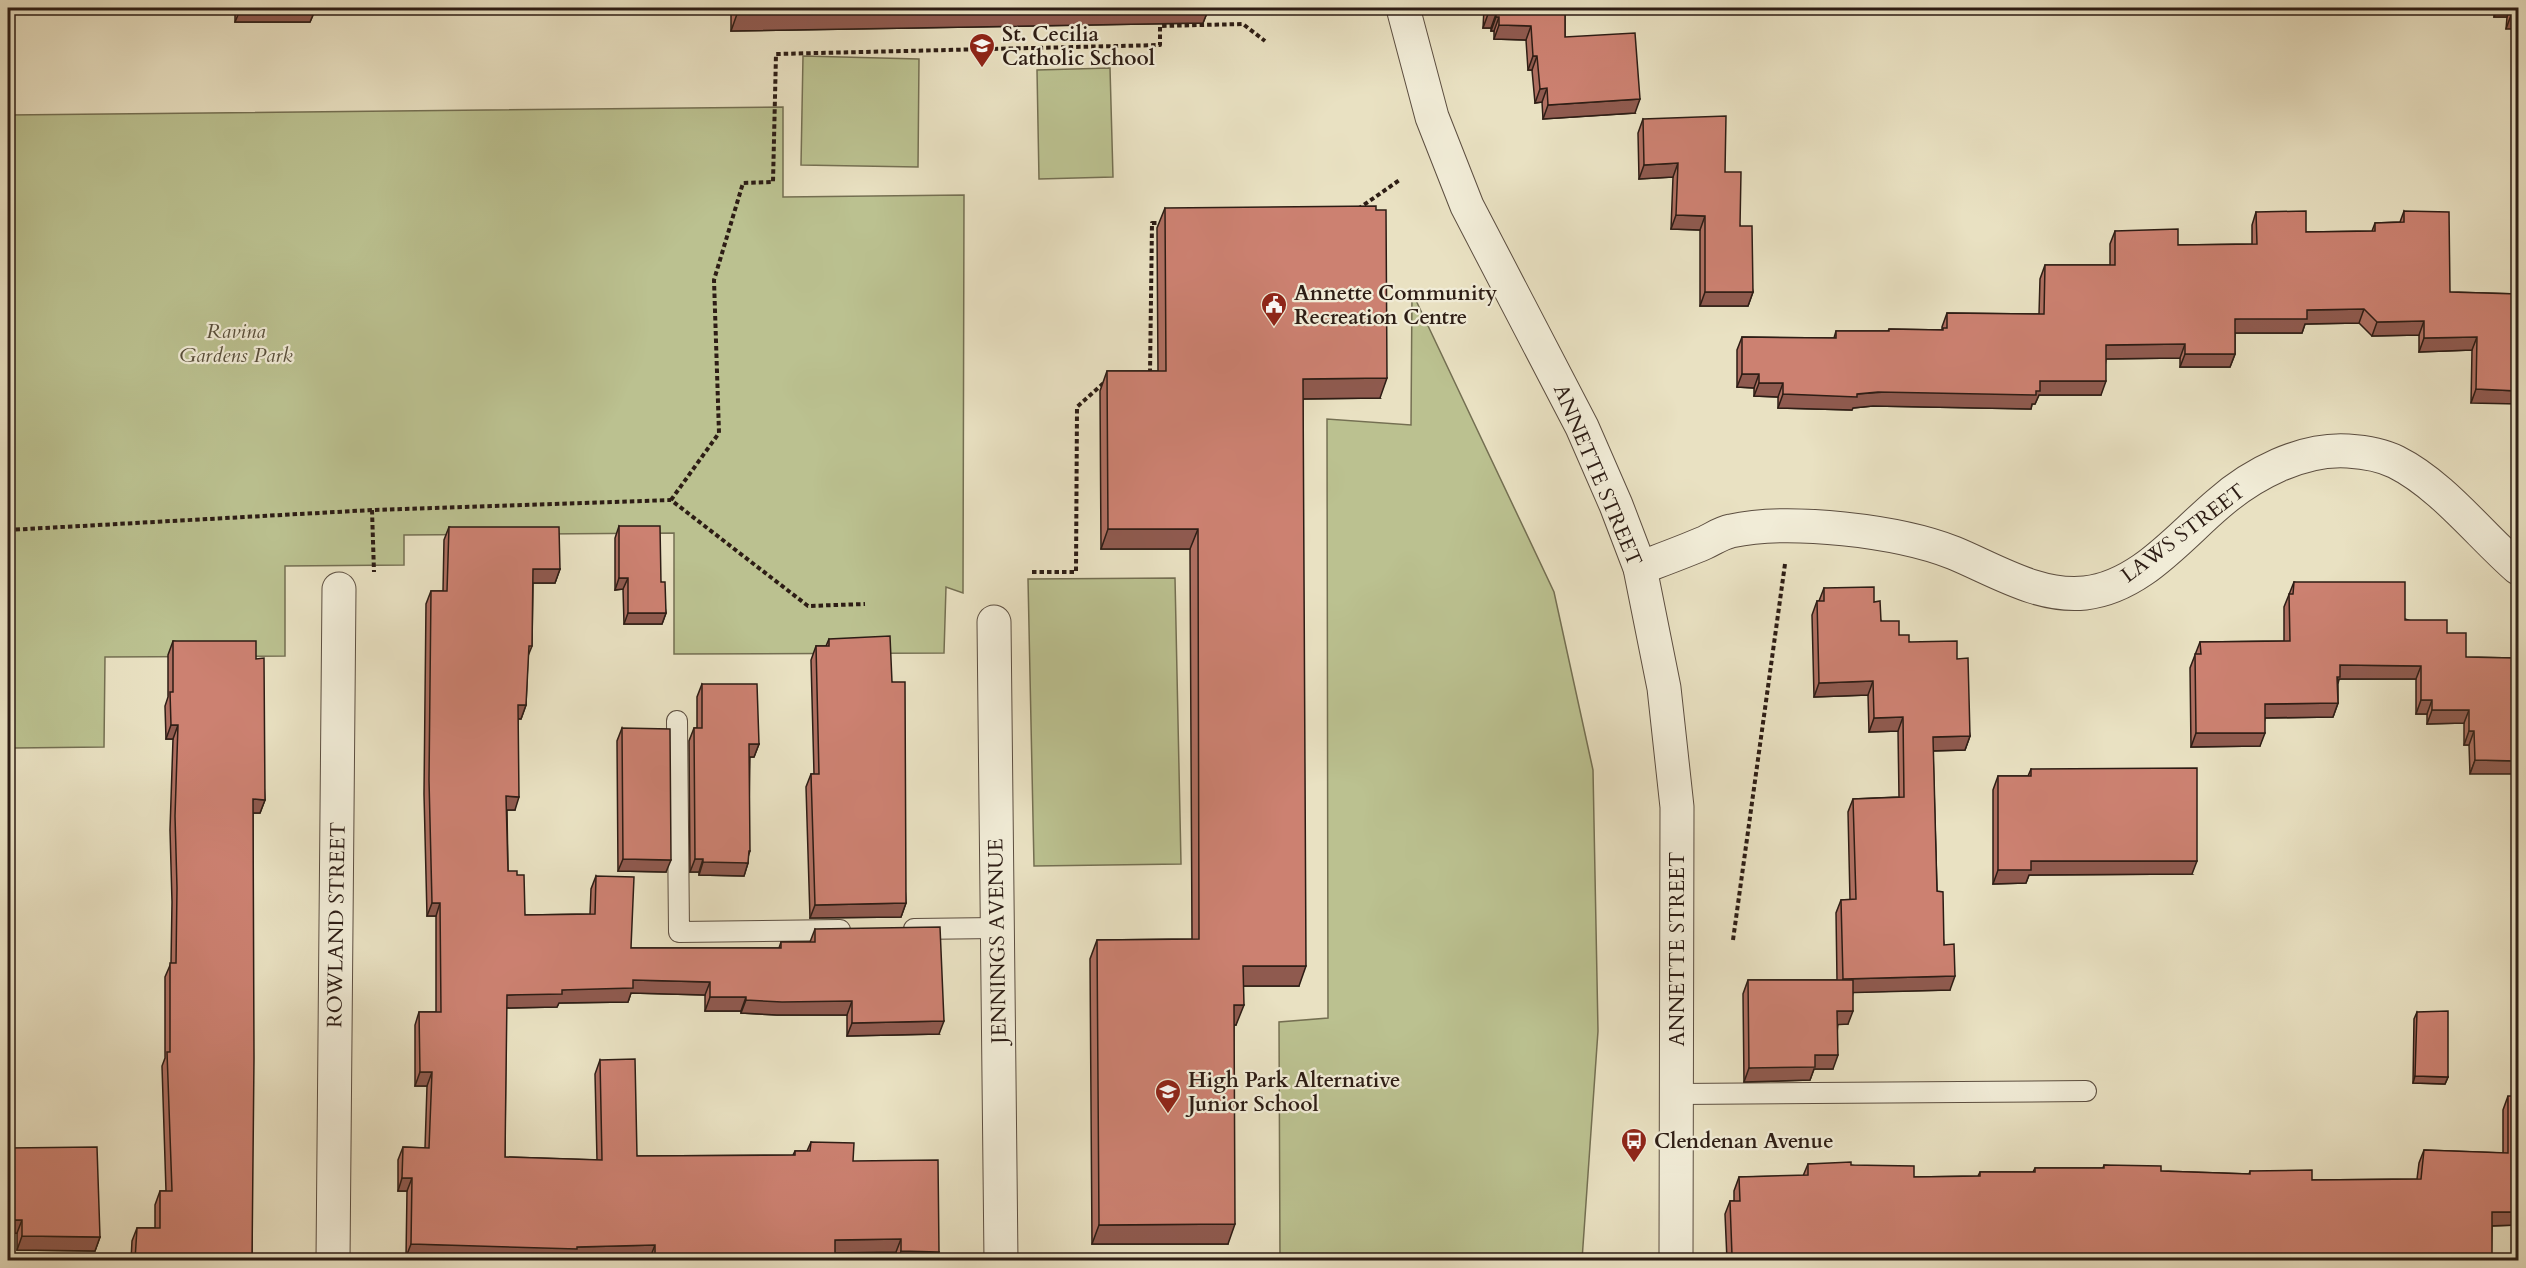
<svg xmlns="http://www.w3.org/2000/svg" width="2526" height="1268" viewBox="0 0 2526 1268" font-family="Cardo,serif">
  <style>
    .green { fill: #bbc190; stroke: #746f52; stroke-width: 1.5 }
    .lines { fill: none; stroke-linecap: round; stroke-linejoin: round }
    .service-casing { stroke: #5c4e40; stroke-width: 22 }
    .minor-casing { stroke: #5c4e40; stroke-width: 35 }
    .tertiary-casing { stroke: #5c4e40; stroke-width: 35 }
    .path { stroke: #2d1d15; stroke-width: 4; stroke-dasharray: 4.5 3; stroke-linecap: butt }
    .service { stroke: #f1ecd7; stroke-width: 20 }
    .minor { stroke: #f1ecd7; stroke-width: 33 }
    .tertiary { stroke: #f1ecd7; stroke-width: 33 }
    .wall { fill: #af6f61; stroke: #2d1d15; stroke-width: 1.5 }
    .shaded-wall { fill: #8f5a4f; stroke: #2d1d15; stroke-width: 1.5 }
    .building { fill: #cc8171; stroke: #2d1d15; stroke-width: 1.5 }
    .labels { text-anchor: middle; stroke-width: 4.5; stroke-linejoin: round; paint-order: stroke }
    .poi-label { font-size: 21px; font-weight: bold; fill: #2d1d15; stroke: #f1ecd7; text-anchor: start }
    .park-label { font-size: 21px; font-style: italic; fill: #584e3a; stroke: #f1ecd7 }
    .street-label { font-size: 21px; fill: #2d1d15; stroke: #f1ecd7 }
  </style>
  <rect width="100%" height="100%" fill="#e9e1c2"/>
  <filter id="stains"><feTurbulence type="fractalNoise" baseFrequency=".00333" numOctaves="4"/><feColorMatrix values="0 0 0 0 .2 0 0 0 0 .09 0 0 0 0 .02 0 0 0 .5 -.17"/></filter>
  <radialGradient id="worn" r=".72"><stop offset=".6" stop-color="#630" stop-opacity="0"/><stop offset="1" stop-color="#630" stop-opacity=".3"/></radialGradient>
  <g class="green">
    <path d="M 803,56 L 919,59 L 918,167 L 801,165 Z"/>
    <path d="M 1110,68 L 1113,177 L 1039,179 L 1037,70 Z"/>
    <path d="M 783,107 L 783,197 L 964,195 L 963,593 L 946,587 L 944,653 L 674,654 L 674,533 L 404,535 L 404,565 L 285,566 L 285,656 L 105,657 L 104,747 L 14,748 L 8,756 L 8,115 Z"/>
    <path d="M 1412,292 L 1554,592 L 1593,770 L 1598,1031 L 1582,1260 L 1280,1260 L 1279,1022 L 1328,1018 L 1327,419 L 1411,425 Z"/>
    <path d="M 1175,578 L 1181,864 L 1034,866 L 1028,579 Z"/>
  </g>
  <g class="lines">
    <defs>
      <g id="service">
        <path d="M 677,721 L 679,932 L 840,930"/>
        <path d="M 914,929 L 996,928"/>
        <path d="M 1678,1094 L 2086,1091"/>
      </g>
      <g id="minor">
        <path d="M 1640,568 C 1661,560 1683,552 1704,543 C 1713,539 1721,533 1731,531 C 1789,518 1899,531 1954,553 C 1995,570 2039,598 2085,593 C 2140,587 2179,537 2218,504 C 2252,474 2302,448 2348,451 C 2364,452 2382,455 2396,462 C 2442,485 2480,535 2518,568"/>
        <path d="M 994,622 L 1001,1260"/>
        <path d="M 333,1260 L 339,589"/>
      </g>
      <path id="tertiary" d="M 1403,8 L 1432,117 L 1467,206 L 1582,427 L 1616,505 L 1640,568 L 1664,688 L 1677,807 L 1676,1260"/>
    </defs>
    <use href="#service" class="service-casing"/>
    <use href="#minor" class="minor-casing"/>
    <use href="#tertiary" class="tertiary-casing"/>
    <g class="path">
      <path d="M 1358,209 L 1401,179"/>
      <path d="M 1150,373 L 1152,223 L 1162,223"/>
      <path d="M 671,500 L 719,433 L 714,280 L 743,183 L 773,182 L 776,54 L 1160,45 L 1160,26 L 1243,24 L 1265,41"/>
      <path d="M 372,510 L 374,572"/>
      <path d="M 8,530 L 372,510 L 671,500 L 808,606 L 865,604"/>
      <path d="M 1032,572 L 1076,572 L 1077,407 L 1106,381"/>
      <path d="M 1733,940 L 1785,564"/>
    </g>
    <use href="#service" class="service"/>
    <use href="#minor" class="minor"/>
    <use href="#tertiary" class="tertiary"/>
  </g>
  <g class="wall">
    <path d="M 235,8 L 316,8 L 310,22 L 235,22 Z"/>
    <path d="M 731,8 L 1209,8 L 1203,23 L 731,31 Z"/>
    <path d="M 1484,8 L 1565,8 L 1565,37 L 1635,113 L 1543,119 L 1542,102 L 1535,103 L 1532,70 L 1528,70 L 1526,40 L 1494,39 L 1494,31 L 1491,31 L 1491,28 L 1483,28 Z"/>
    <path d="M 2494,8 L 2518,8 L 2506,29 L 2507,17 L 2494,17 Z"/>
    <path d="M 1643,119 L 1725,172 L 1740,226 L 1753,292 L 1748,306 L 1700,306 L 1700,230 L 1671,229 L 1673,177 L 1639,179 L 1638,133 Z"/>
    <path d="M 1165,208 L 1380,398 L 1303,399 L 1299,986 L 1243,986 L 1236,1025 L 1234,1025 L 1228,1244 L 1092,1244 L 1090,959 L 1097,940 L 1192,939 L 1190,549 L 1101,549 L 1100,391 L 1107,371 L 1158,371 L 1157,228 Z"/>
    <path d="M 2404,211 L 2450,292 L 2518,294 L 2471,403 L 2472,350 L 2419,352 L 2419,335 L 2372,336 L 2359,323 L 2305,324 L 2302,333 L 2235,333 L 2235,354 L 2230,367 L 2180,367 L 2180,358 L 2106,359 L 2101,395 L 2039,395 L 2035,404 L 2032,404 L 2031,409 L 1873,406 L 1853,408 L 1852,410 L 1778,408 L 1778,397 L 1754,396 L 1754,388 L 1737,387 L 1737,350 L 1742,337 L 1834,338 L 1836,331 L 1888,331 L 1889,329 L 1942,330 L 1942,327 L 1947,313 L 2039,314 L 2040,279 L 2045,265 L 2110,265 L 2110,244 L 2115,231 L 2178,245 L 2252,244 L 2252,225 L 2256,212 L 2306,232 L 2372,231 L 2375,223 L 2400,222 Z"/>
    <path d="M 619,526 L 661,582 L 666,613 L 662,624 L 624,624 L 623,589 L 615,590 L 615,538 Z"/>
    <path d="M 449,527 L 560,569 L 555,583 L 533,583 L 532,646 L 528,656 L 526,705 L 521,719 L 518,719 L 515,810 L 507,810 L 508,871 L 525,915 L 590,914 L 591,889 L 596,876 L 631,948 L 779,948 L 781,942 L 810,942 L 815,929 L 939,1034 L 847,1036 L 847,1015 L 777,1015 L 741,1013 L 741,1011 L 705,1011 L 705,995 L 631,993 L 628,1002 L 559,1003 L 557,1007 L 506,1008 L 505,1157 L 597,1160 L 595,1074 L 600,1060 L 637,1156 L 793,1155 L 795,1151 L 807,1151 L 811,1142 L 853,1161 L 935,1260 L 896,1260 L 896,1252 L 835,1253 L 835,1260 L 650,1260 L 650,1258 L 573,1260 L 507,1260 L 406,1257 L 407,1191 L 398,1191 L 398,1160 L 403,1147 L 425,1148 L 427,1086 L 415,1086 L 415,1025 L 419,1012 L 436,1012 L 436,916 L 427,916 L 424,794 L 426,604 L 431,591 L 443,591 L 444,540 Z"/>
    <path d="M 2294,582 L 2447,633 L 2466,657 L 2514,658 L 2470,774 L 2469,745 L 2464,745 L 2464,723 L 2427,724 L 2427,714 L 2416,714 L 2416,679 L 2339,679 L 2338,684 L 2338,703 L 2333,717 L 2265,718 L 2260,746 L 2191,747 L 2190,668 L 2200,642 L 2284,641 L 2284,607 Z"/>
    <path d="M 1824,588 L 1874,602 L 1881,621 L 1899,635 L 1909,642 L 1957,659 L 1970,736 L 1965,750 L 1933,751 L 1937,891 L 1950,990 L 1853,992 L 1848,1024 L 1838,1024 L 1833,1069 L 1814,1069 L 1810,1080 L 1744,1082 L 1743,994 L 1748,980 L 1837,980 L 1836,913 L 1841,900 L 1850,900 L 1848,812 L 1853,799 L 1899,797 L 1898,731 L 1869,732 L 1868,695 L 1814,697 L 1812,615 L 1817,601 L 1819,601 Z"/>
    <path d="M 829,639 L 892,682 L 906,903 L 901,917 L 810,918 L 806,787 L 811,774 L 814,774 L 811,660 L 816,646 L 826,646 Z"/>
    <path d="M 173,641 L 256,659 L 265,800 L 260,813 L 253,813 L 252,1260 L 131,1260 L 132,1241 L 137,1228 L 155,1228 L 155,1205 L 160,1191 L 166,1191 L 162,1066 L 165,1058 L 165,977 L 171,963 L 172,902 L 170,830 L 173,739 L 166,739 L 165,706 L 168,697 L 168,655 Z"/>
    <path d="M 702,684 L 759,744 L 754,757 L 750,757 L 748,863 L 744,876 L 699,875 L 699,872 L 690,872 L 689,741 L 694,728 L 697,728 L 697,697 Z"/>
    <path d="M 622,728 L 666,872 L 618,871 L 617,741 Z"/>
    <path d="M 2031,769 L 2192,874 L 2029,875 L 2026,883 L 1993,884 L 1993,790 L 1998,776 L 2028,776 Z"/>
    <path d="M 2417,1012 L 2448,1077 L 2445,1084 L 2413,1083 L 2414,1019 Z"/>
    <path d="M 2508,1096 L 2518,1225 L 2492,1226 L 2491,1260 L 1727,1260 L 1725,1214 L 1730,1201 L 1734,1201 L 1734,1191 L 1739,1177 L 1803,1176 L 1808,1164 L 1851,1165 L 1914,1177 L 1978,1176 L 1980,1172 L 2033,1172 L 2035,1168 L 2103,1168 L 2104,1165 L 2161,1171 L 2249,1174 L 2250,1171 L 2312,1180 L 2417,1179 L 2419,1163 L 2424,1150 L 2503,1153 L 2503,1110 Z"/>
    <path d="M 8,1148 L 100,1237 L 95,1251 L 17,1250 L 17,1233 L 8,1234 Z"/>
  </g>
  <g class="shaded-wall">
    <path d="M 241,8 L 316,8 L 310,22 L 235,22 Z"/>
    <path d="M 1151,8 L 1209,8 L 1203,23 L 731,31 L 737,14 Z"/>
    <path d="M 2498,8 L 2510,8 L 2507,17 L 2494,17 Z"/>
    <path d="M 1488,14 L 1496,14 L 1491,28 L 1483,28 Z"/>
    <path d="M 2511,15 L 2518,16 L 2518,29 L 2506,29 Z"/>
    <path d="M 1496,17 L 1499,17 L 1494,31 L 1491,31 Z"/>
    <path d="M 1499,25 L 1531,26 L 1526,40 L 1494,39 Z"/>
    <path d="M 1533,56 L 1537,56 L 1532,70 L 1528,70 Z"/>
    <path d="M 1547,88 L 1542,102 L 1535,103 L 1540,89 Z"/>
    <path d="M 1640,99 L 1635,113 L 1543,119 L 1548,105 Z"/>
    <path d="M 1678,163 L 1673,177 L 1639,179 L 1644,165 Z"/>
    <path d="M 1676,215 L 1705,216 L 1700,230 L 1671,229 Z"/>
    <path d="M 1705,292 L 1753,292 L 1748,306 L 1700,306 Z"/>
    <path d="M 2364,309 L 2359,323 L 2305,324 L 2302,333 L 2230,333 L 2235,319 L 2307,310 Z"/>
    <path d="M 2424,321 L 2419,335 L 2372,336 L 2377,322 Z"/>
    <path d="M 2477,337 L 2472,350 L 2419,352 L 2424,338 Z"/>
    <path d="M 2185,344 L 2180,358 L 2101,359 L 2106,345 Z"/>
    <path d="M 2185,354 L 2235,354 L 2230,367 L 2180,367 Z"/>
    <path d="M 1742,374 L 1759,374 L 1754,388 L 1737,387 Z"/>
    <path d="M 1387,378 L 1380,398 L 1296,399 L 1303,379 Z"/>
    <path d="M 2040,381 L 2106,381 L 2101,395 L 2039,395 L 2035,404 L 2032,404 L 2031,409 L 1873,406 L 1853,408 L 1852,410 L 1778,408 L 1783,394 L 1857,394 Z"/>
    <path d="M 1759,383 L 1783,383 L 1778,397 L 1754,396 Z"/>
    <path d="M 2476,389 L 2518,391 L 2518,404 L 2471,403 Z"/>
    <path d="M 1108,529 L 1198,529 L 1190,549 L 1101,549 Z"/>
    <path d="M 533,569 L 560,569 L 555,583 L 528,583 Z"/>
    <path d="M 619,578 L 628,578 L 623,589 L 615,590 Z"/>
    <path d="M 628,613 L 666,613 L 662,624 L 624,624 Z"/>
    <path d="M 2340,665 L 2421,666 L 2416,679 L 2339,679 L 2335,690 Z"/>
    <path d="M 1873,681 L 1868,695 L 1814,697 L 1819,683 Z"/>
    <path d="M 2421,700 L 2432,700 L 2427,714 L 2416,714 Z"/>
    <path d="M 2338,703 L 2333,717 L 2260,718 L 2265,704 Z"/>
    <path d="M 518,705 L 526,705 L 521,719 L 513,718 Z"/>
    <path d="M 2432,710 L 2469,710 L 2464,723 L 2427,724 Z"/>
    <path d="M 1903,717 L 1898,731 L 1869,732 L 1874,718 Z"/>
    <path d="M 171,725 L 178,725 L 173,739 L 166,739 Z"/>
    <path d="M 2469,731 L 2474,731 L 2469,745 L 2464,745 Z"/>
    <path d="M 2196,733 L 2265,733 L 2260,746 L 2191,747 Z"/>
    <path d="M 1970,736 L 1965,750 L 1928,751 L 1933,737 Z"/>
    <path d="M 749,744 L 759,744 L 754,757 L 745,757 Z"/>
    <path d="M 2475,760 L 2518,761 L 2518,774 L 2470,774 Z"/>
    <path d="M 506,796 L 519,797 L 515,810 L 501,810 Z"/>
    <path d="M 253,799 L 265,800 L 260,813 L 248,813 Z"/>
    <path d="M 749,851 L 750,851 L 746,863 L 748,863 L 744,876 L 699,875 L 703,862 Z"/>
    <path d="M 623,859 L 671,860 L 666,872 L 618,871 Z"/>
    <path d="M 695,859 L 703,859 L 699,872 L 690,872 Z"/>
    <path d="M 2031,861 L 2197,861 L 2192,874 L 2029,875 L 2026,883 L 1993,884 L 1998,870 Z"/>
    <path d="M 432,903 L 440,903 L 436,916 L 427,916 Z"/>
    <path d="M 906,903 L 901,917 L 810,918 L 815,905 Z"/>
    <path d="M 1243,966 L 1306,966 L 1299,986 L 1236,986 Z"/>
    <path d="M 1955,976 L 1950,990 L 1838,993 L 1843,979 Z"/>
    <path d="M 633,980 L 710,982 L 705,995 L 631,993 L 628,1002 L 559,1003 L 557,1007 L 502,1008 L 507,995 L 562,990 Z"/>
    <path d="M 710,997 L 746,997 L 741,1011 L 705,1011 Z"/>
    <path d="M 746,1000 L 852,1001 L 847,1015 L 777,1015 L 741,1013 Z"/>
    <path d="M 1234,1005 L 1244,1005 L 1236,1025 L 1227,1025 Z"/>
    <path d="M 1837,1011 L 1853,1011 L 1848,1024 L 1832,1025 Z"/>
    <path d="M 944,1021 L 939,1034 L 847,1036 L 852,1023 Z"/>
    <path d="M 1815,1055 L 1838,1055 L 1833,1069 L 1814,1069 L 1810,1080 L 1744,1082 L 1749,1068 Z"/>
    <path d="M 420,1072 L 432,1072 L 427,1086 L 415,1086 Z"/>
    <path d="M 2415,1076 L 2448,1077 L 2445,1084 L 2413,1083 Z"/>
    <path d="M 402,1178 L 412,1178 L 407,1191 L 398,1191 Z"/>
    <path d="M 2492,1212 L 2518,1212 L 2518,1225 L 2487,1226 Z"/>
    <path d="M 8,1220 L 22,1220 L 17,1233 L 8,1234 Z"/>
    <path d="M 1235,1224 L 1228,1244 L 1092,1244 L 1099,1225 Z"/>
    <path d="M 22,1236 L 100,1237 L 95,1251 L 17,1250 Z"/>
    <path d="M 901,1239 L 896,1252 L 830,1253 L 835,1240 Z"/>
    <path d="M 411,1244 L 577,1247 L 655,1245 L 650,1258 L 573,1260 L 507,1260 L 406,1257 Z"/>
    <path d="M 901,1251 L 939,1252 L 935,1260 L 898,1260 Z"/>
    <path d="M 1766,1254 L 1764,1260 L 1730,1260 L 1732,1255 Z"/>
    <path d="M 2218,1256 L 2455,1256 L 2454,1260 L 2216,1260 Z"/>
    <path d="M 655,1257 L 660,1257 L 659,1260 L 654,1260 Z"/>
    <path d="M 2455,1258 L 2492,1259 L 2491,1260 L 2455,1260 Z"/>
  </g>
  <g class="building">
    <path d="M 737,8 L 1151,8 L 737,14 Z"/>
    <path d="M 1489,8 L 1565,8 L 1565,37 L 1635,33 L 1640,99 L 1548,105 L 1547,88 L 1540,89 L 1537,56 L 1533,56 L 1531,26 L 1499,25 L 1499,17 L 1496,17 L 1496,14 L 1488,14 Z"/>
    <path d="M 2512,8 L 2518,8 L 2518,16 L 2511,15 Z"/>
    <path d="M 1726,116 L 1725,172 L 1741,172 L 1740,226 L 1752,226 L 1753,292 L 1705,292 L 1705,216 L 1676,215 L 1678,163 L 1644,165 L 1643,119 Z"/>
    <path d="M 1376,206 L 1376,210 L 1386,210 L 1387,378 L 1303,379 L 1306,966 L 1243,966 L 1244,1005 L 1234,1005 L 1235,1224 L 1099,1225 L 1097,940 L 1199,939 L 1198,529 L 1108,529 L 1107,371 L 1166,371 L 1165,208 Z"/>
    <path d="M 2306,211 L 2306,232 L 2375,231 L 2375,223 L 2404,222 L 2404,211 L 2449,212 L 2450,292 L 2518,294 L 2518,391 L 2476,389 L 2477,337 L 2424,338 L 2424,321 L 2377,322 L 2364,309 L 2307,310 L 2307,319 L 2235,319 L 2235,354 L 2185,354 L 2185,344 L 2106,345 L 2106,381 L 2040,381 L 2040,391 L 2036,391 L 2036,395 L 1878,392 L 1857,394 L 1857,397 L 1783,394 L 1783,383 L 1759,383 L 1759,374 L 1742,374 L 1742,337 L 1836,338 L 1836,331 L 1889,331 L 1889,329 L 1943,330 L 1943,328 L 1947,328 L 1947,313 L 2044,314 L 2045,265 L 2115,265 L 2115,231 L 2178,229 L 2178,245 L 2257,244 L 2256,212 Z"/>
    <path d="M 619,526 L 660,526 L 661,582 L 665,582 L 666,613 L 628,613 L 628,578 L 619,578 Z"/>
    <path d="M 449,527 L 559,527 L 560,569 L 533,569 L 532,646 L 529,646 L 526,705 L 518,705 L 519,797 L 506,796 L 508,871 L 517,871 L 517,875 L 524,875 L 525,915 L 595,914 L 596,876 L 634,877 L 631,948 L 781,948 L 781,942 L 815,942 L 815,929 L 940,927 L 944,1021 L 852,1023 L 852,1001 L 782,1002 L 746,1000 L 746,997 L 710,997 L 710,982 L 633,980 L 633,988 L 562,990 L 562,994 L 507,995 L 505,1157 L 602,1160 L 600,1060 L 635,1059 L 637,1156 L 795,1155 L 795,1151 L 810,1151 L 811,1142 L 854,1143 L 853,1161 L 938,1160 L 939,1252 L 901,1251 L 901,1239 L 835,1240 L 835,1260 L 660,1260 L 660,1257 L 655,1257 L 655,1245 L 577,1247 L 577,1249 L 411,1244 L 412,1178 L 402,1178 L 403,1147 L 429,1148 L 432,1072 L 420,1072 L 419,1012 L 441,1012 L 440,903 L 432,903 L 429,780 L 431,591 L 447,591 Z"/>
    <path d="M 2294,582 L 2405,582 L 2405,620 L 2447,620 L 2447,633 L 2466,633 L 2466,657 L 2514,658 L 2514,690 L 2518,690 L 2518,761 L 2475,760 L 2474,731 L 2469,731 L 2469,710 L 2432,710 L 2432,700 L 2421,700 L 2421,666 L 2340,665 L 2340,677 L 2337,677 L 2338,703 L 2265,704 L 2265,733 L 2196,733 L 2195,654 L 2201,654 L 2200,642 L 2290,641 L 2289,594 L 2293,594 Z"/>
    <path d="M 1874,587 L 1874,602 L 1880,601 L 1881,621 L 1899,621 L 1899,635 L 1909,635 L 1909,642 L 1957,641 L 1957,659 L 1968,658 L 1970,736 L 1933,737 L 1937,891 L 1943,892 L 1944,945 L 1954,944 L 1955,976 L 1843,979 L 1841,900 L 1856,899 L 1853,799 L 1904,797 L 1903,717 L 1874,718 L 1873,681 L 1819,683 L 1817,601 L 1824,601 L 1824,588 Z"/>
    <path d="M 890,636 L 892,682 L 905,682 L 906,903 L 815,905 L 811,774 L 819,774 L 816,646 L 829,646 L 829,639 Z"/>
    <path d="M 173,641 L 256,641 L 256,659 L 264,658 L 265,800 L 253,799 L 254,1058 L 252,1260 L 135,1260 L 137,1228 L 160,1228 L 160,1191 L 172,1191 L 167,1052 L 170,1052 L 170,963 L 176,963 L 177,888 L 175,816 L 178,725 L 171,725 L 170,692 L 173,692 Z"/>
    <path d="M 702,684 L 757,684 L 759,744 L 749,744 L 750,851 L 749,851 L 748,863 L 703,862 L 703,859 L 695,859 L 694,728 L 702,728 Z"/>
    <path d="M 622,728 L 670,729 L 671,860 L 623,859 Z"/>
    <path d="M 2197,768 L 2197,861 L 2031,861 L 2031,870 L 1998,870 L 1998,776 L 2031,776 L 2031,769 Z"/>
    <path d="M 1748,980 L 1853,980 L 1853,1011 L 1837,1011 L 1838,1055 L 1815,1055 L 1815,1067 L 1749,1068 Z"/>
    <path d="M 2448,1011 L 2448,1077 L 2415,1076 L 2417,1012 Z"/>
    <path d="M 2508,1096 L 2518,1096 L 2518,1212 L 2492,1212 L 2492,1259 L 2455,1258 L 2455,1256 L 2357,1256 L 2310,1259 L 2218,1256 L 2218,1260 L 2159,1260 L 2129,1259 L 2129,1260 L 1766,1260 L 1766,1254 L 1732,1255 L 1730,1201 L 1740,1201 L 1739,1177 L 1808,1175 L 1808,1164 L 1851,1162 L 1851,1165 L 1914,1166 L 1914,1177 L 1980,1176 L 1980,1172 L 2035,1172 L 2035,1168 L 2104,1168 L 2104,1165 L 2161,1166 L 2161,1171 L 2250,1174 L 2250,1171 L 2312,1170 L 2312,1180 L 2421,1179 L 2424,1150 L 2508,1153 Z"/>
    <path d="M 97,1147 L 100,1237 L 22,1236 L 22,1220 L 8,1220 L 8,1148 Z"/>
  </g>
  <defs>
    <symbol id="school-pin" viewBox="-11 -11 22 30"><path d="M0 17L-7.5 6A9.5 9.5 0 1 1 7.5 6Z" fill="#8f2418" stroke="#f1ecd7"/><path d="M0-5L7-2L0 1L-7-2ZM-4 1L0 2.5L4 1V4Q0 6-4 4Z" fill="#fff"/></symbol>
    <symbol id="civic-pin" viewBox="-11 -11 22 30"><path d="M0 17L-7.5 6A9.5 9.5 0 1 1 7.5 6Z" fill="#8f2418" stroke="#f1ecd7"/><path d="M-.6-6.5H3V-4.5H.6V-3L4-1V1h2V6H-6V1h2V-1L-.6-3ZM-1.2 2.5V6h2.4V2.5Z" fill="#fff"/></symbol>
    <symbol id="bus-pin" viewBox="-11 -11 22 30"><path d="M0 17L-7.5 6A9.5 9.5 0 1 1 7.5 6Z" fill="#8f2418" stroke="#f1ecd7"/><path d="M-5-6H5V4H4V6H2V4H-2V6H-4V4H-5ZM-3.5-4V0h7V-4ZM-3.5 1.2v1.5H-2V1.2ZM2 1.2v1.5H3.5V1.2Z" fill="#fff"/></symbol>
  </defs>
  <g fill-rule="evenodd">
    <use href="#school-pin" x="967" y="31" width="30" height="40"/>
    <use href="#civic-pin" x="1259" y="290" width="30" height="40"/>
    <use href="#school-pin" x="1153" y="1077" width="30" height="40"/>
    <use href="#bus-pin" x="1619" y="1126" width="30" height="40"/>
  </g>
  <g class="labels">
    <g class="poi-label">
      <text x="1002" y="41">St. Cecilia<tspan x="1002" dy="24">Catholic School</tspan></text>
      <text x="1294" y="300">Annette Community<tspan x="1294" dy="24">Recreation Centre</tspan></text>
      <text x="1188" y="1087">High Park Alternative<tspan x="1188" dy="24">Junior School</tspan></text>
      <text x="1654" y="1148">Clendenan Avenue</text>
    </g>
    <g class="park-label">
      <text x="236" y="338">Ravina<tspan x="236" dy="24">Gardens Park</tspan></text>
    </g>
    <g class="street-label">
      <text transform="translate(1598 475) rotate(67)" y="7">ANNETTE STREET</text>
      <text transform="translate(2183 533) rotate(-37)" y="7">LAWS STREET</text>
      <text transform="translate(336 925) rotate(-89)" y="7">ROWLAND STREET</text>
      <text transform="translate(997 941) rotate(-91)" y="7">JENNINGS AVENUE</text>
      <text transform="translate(1677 949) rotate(-90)" y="7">ANNETTE STREET</text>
    </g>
  </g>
  <rect width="2526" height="1268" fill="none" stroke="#e9e1c2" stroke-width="30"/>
  <rect x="9" y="9" width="2508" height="1250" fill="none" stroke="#2d1d15" stroke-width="3"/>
  <rect x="15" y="15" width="2496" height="1238" fill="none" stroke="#2d1d15" stroke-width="1.5"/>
  <rect width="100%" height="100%" filter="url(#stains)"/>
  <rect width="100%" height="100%" fill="url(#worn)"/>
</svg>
